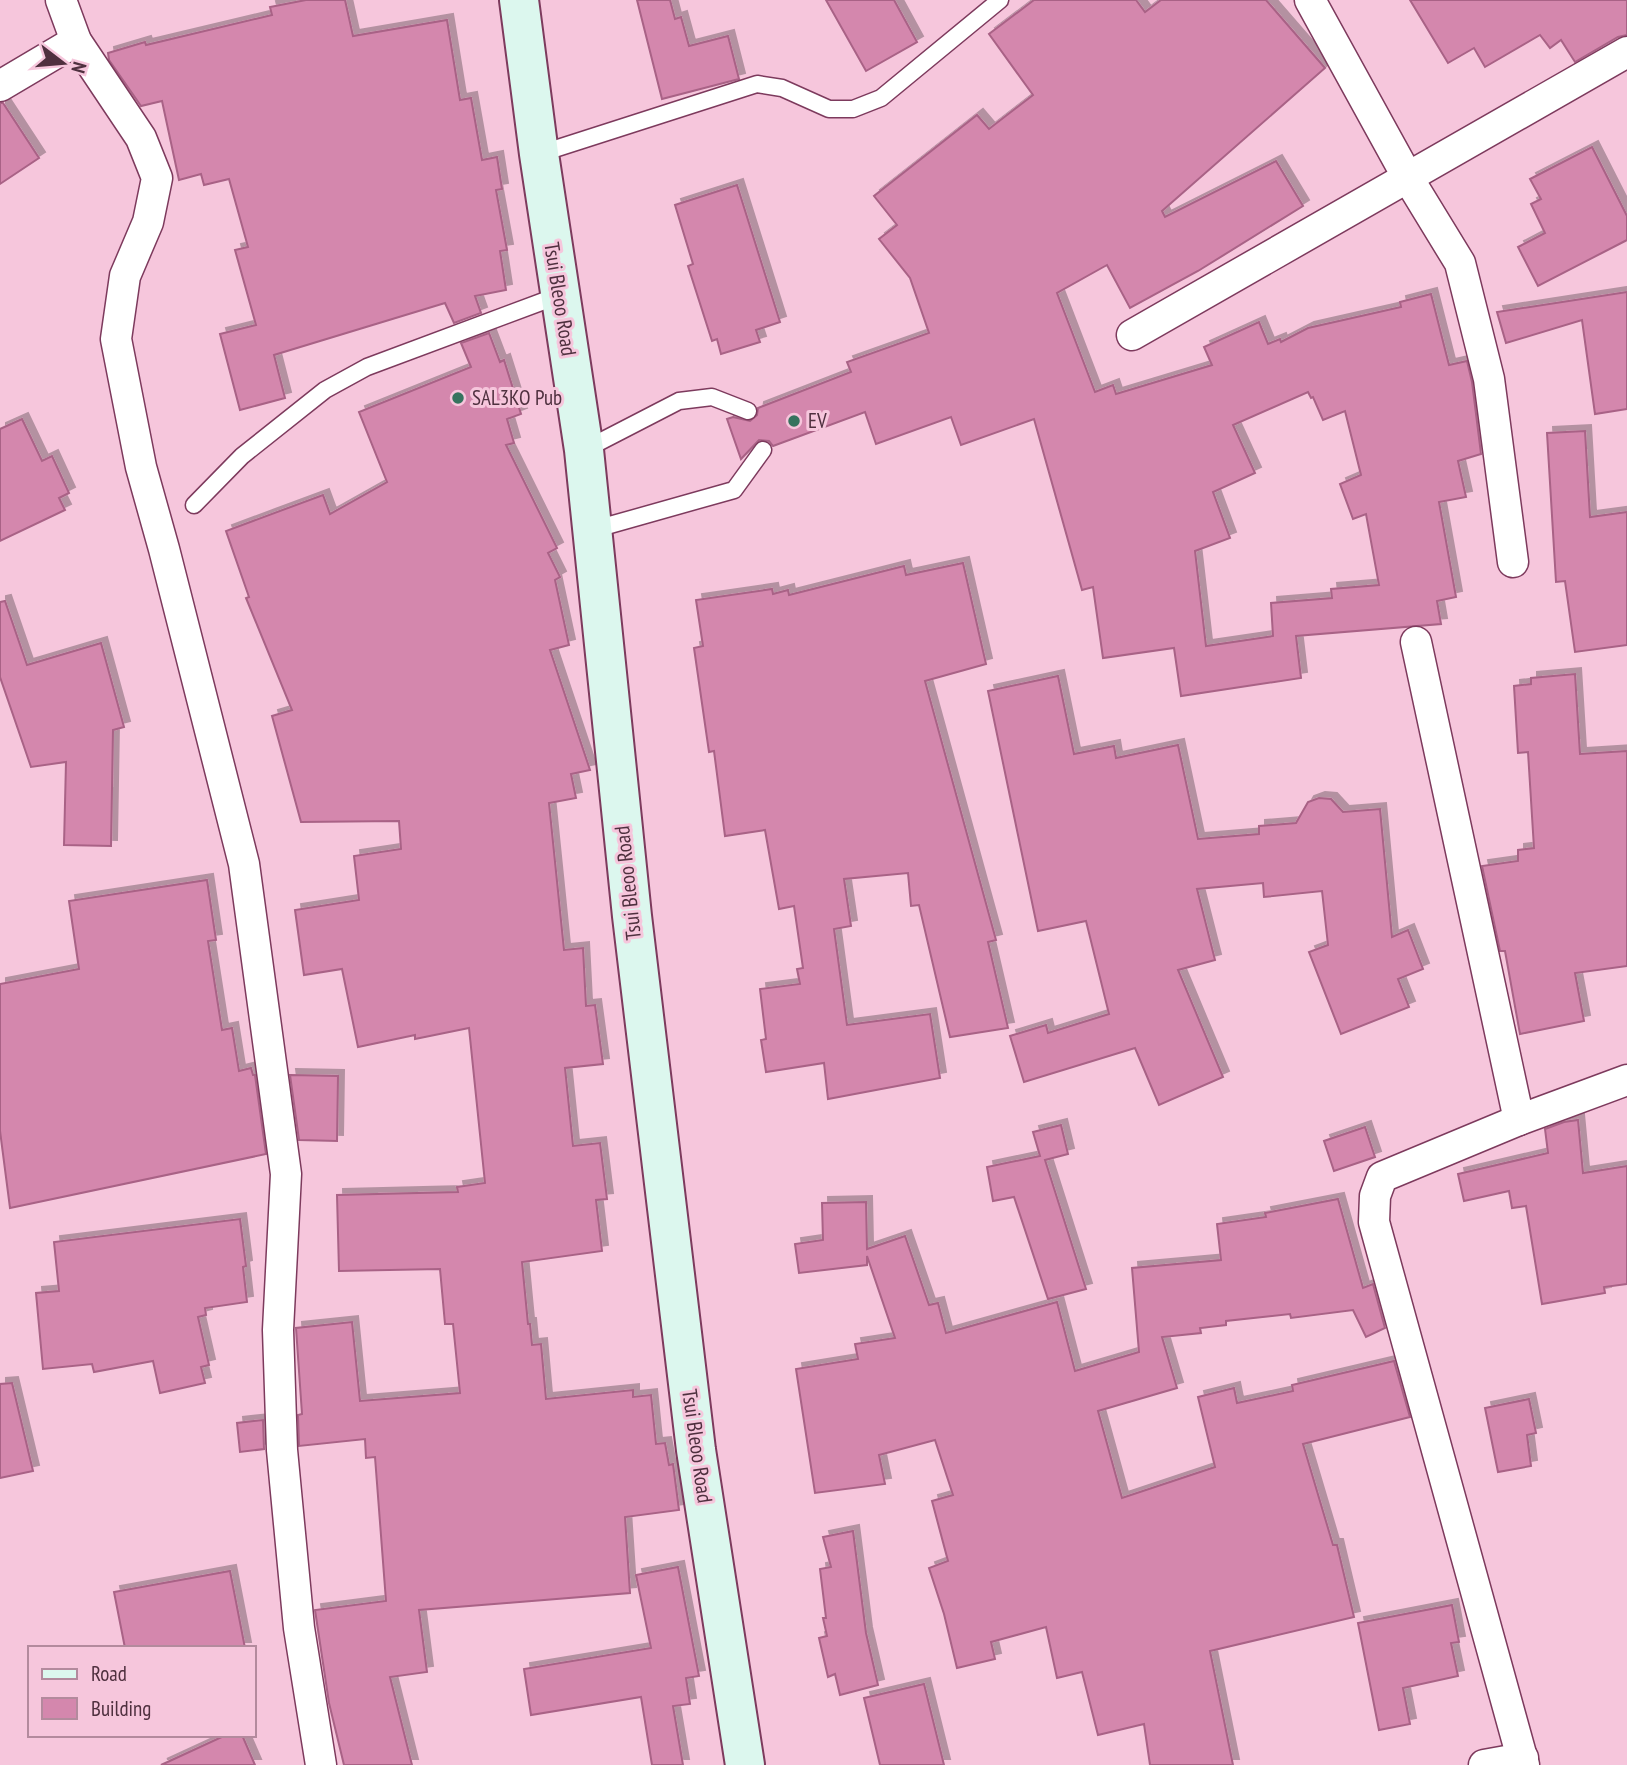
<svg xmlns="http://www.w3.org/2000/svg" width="1627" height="1765" viewBox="0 0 1627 1765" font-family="'PT Sans Narrow',sans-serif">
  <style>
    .building { fill: #d487ad; stroke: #a96286; stroke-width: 2; fill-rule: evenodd; filter: url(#shadow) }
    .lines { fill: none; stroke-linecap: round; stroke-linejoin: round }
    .lane-casing { stroke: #7d3a5d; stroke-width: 19 }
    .street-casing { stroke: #7d3a5d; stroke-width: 33 }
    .secondary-casing { stroke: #7d3a5d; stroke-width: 42 }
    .lane { stroke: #fff; stroke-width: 16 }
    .street { stroke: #fff; stroke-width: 30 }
    .secondary { stroke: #dcf7ee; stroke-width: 38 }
    .poi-dot { fill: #36735e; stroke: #f6c6dc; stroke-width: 2.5 }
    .labels { text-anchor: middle; stroke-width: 6; stroke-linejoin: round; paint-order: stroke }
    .street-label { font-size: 21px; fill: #4f303f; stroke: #f6c6dc }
    .poi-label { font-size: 21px; fill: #4f303f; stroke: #f6c6dc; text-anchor: start }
  </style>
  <defs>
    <filter id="shadow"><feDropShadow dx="6" dy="-6" stdDeviation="0" flood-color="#0004"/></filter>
  </defs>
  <rect width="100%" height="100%" fill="#f6c6dc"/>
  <g class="building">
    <path d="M 306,0 L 345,0 L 353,36 L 447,20 L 460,100 L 471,98 L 482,160 L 497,157 L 502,189 L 496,190 L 507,250 L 500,251 L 506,290 L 475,296 L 481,313 L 454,323 L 445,303 L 274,355 L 285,398 L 240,410 L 220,334 L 256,325 L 235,250 L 248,247 L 229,179 L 204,185 L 201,174 L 179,180 L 162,101 L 141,106 L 109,60 L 108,53 L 145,42 L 146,45 L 272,15 L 270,7 Z"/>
    <path d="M 637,0 L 670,0 L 675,19 L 681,17 L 689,46 L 728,36 L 739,79 L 662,99 Z"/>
    <path d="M 826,0 L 894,0 L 917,42 L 866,71 Z"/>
    <path d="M 1034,0 L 1136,0 L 1145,12 L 1161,0 L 1266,0 L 1325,68 L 1162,211 L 1165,217 L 1276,161 L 1303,206 L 1198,271 L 1130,308 L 1107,265 L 1057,293 L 1095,392 L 1113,385 L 1116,394 L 1212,365 L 1204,347 L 1259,322 L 1268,344 L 1280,339 L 1281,342 L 1308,328 L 1401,307 L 1400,302 L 1431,294 L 1449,365 L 1467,361 L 1472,382 L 1481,454 L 1458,461 L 1466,497 L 1439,502 L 1456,597 L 1437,601 L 1441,624 L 1296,636 L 1301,678 L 1181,696 L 1174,648 L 1103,658 L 1093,587 L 1082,590 L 1034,419 L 961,445 L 951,417 L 876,444 L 865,412 L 773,446 L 769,441 L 759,440 L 741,459 L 727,419 L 733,417 L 750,421 L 757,415 L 758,408 L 851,372 L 847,362 L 929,333 L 910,278 L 879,239 L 897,225 L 874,196 L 977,115 L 989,129 L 1033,95 L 989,34 ZM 1308,392 L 1311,398 L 1313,397 L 1323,420 L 1345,411 L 1361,475 L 1340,484 L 1353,519 L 1366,514 L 1379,585 L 1331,589 L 1332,598 L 1271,603 L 1273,636 L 1206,646 L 1195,551 L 1230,538 L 1213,492 L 1255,473 L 1233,425 Z"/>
    <path d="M 1410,0 L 1627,0 L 1627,35 L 1618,37 L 1575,62 L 1561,40 L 1550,48 L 1540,35 L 1485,67 L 1474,48 L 1448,63 Z"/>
    <path d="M 0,103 L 3,103 L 39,158 L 0,184 Z"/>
    <path d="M 1592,147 L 1627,216 L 1627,240 L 1538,286 L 1518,247 L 1545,233 L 1531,204 L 1541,199 L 1530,179 Z"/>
    <path d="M 737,185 L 780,322 L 756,330 L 760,342 L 721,354 L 717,339 L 712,341 L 688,266 L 693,264 L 675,205 Z"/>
    <path d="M 1627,292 L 1627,409 L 1595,414 L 1582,320 L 1506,343 L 1497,312 Z"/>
    <path d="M 489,333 L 500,362 L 504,360 L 521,414 L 507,419 L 514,443 L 506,445 L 557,548 L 548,553 L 560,577 L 555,580 L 569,645 L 550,650 L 590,770 L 571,774 L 576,798 L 549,803 L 564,950 L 583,948 L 586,1006 L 595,1005 L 603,1064 L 565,1068 L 573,1146 L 600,1143 L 607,1199 L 596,1200 L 602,1251 L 522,1262 L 528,1324 L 530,1324 L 532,1345 L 541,1344 L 546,1399 L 633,1390 L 633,1397 L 651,1395 L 656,1444 L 665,1443 L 669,1465 L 673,1464 L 679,1510 L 625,1517 L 630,1593 L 419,1610 L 427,1672 L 390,1677 L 412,1765 L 344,1765 L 329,1703 L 315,1610 L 386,1601 L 375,1457 L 366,1458 L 365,1439 L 299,1446 L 298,1415 L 302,1414 L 296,1328 L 352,1322 L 360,1401 L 460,1393 L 453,1324 L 445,1324 L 440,1269 L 339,1271 L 337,1195 L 458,1192 L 457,1187 L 485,1183 L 469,1028 L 415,1039 L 415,1035 L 358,1047 L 342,969 L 304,975 L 295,910 L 359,900 L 354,856 L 401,849 L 399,821 L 301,822 L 272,716 L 292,710 L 246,598 L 249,597 L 226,531 L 323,495 L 330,514 L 387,482 L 359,412 L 471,367 L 461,343 Z"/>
    <path d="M 22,419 L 42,461 L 52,456 L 69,493 L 59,498 L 65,510 L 0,541 L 0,429 Z"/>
    <path d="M 1585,431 L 1590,517 L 1627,512 L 1627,645 L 1575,652 L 1565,581 L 1556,582 L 1547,433 Z"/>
    <path d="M 963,563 L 986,664 L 925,681 L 996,940 L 988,942 L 1008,1028 L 950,1037 L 919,905 L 911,906 L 908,873 L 844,879 L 851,926 L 834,929 L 847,1025 L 930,1014 L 940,1078 L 828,1099 L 824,1063 L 766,1072 L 761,1040 L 766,1039 L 760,989 L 800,984 L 797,969 L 803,968 L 794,906 L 779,909 L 765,830 L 725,836 L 714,751 L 709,752 L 694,648 L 703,646 L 696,600 L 772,589 L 773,594 L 788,590 L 789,595 L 904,566 L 906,575 Z"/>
    <path d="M 5,601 L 27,665 L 101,643 L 124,727 L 113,730 L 111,846 L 64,845 L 66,762 L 31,767 L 0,677 L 0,602 Z"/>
    <path d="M 1575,674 L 1580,754 L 1627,751 L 1627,966 L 1575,973 L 1584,1021 L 1520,1034 L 1505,951 L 1500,951 L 1482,866 L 1518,861 L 1518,850 L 1534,848 L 1528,752 L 1518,753 L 1514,686 L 1531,684 L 1531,678 Z"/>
    <path d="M 1058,676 L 1074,754 L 1114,746 L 1116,758 L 1178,745 L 1198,839 L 1259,834 L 1259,826 L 1296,823 L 1308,802 L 1319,798 L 1331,799 L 1343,812 L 1380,809 L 1392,937 L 1408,930 L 1423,969 L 1398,979 L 1409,1007 L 1341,1034 L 1309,952 L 1328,945 L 1322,891 L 1264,897 L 1263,883 L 1197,889 L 1215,960 L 1178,970 L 1223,1077 L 1159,1105 L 1135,1048 L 1024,1082 L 1010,1036 L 1046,1025 L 1048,1033 L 1109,1014 L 1086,921 L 1038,931 L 988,691 Z"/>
    <path d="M 207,880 L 216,940 L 208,941 L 222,1030 L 232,1028 L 239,1071 L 251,1068 L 253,1075 L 255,1075 L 266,1154 L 10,1208 L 0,1131 L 0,984 L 79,969 L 69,901 Z"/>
    <path d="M 290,1075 L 338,1076 L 337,1141 L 299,1140 Z"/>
    <path d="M 1578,1120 L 1583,1173 L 1627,1166 L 1627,1284 L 1604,1287 L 1605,1293 L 1542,1304 L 1526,1206 L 1512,1208 L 1509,1191 L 1464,1201 L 1458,1174 L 1548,1153 L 1545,1129 L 1564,1122 Z"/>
    <path d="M 1061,1125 L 1068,1154 L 1045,1160 L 1086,1289 L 1048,1299 L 1014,1197 L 993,1201 L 987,1167 L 1040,1156 L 1033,1132 Z"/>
    <path d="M 1365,1127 L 1375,1157 L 1334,1171 L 1324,1141 Z"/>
    <path d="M 1338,1199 L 1363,1288 L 1373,1284 L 1385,1328 L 1366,1337 L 1353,1310 L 1291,1318 L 1290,1314 L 1226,1321 L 1226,1325 L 1200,1328 L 1201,1333 L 1162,1337 L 1177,1388 L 1098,1411 L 1122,1498 L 1215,1467 L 1198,1397 L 1234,1388 L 1237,1403 L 1293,1391 L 1292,1385 L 1394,1361 L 1410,1417 L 1303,1444 L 1333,1545 L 1337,1545 L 1354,1617 L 1210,1651 L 1233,1765 L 1150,1765 L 1144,1724 L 1098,1735 L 1082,1672 L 1057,1678 L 1046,1627 L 991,1642 L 995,1659 L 957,1668 L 944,1614 L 929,1568 L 948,1561 L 932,1501 L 953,1495 L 935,1440 L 879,1455 L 885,1484 L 815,1493 L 796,1369 L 858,1359 L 855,1344 L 895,1338 L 867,1256 L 867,1265 L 799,1273 L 795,1244 L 823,1240 L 822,1203 L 866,1202 L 867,1249 L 905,1236 L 929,1305 L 938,1303 L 946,1333 L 1057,1302 L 1075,1371 L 1139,1352 L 1132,1268 L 1221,1260 L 1217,1224 L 1266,1217 L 1265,1213 Z"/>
    <path d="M 240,1219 L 246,1266 L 243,1267 L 247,1302 L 205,1308 L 206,1315 L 198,1317 L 209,1365 L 201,1367 L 205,1383 L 160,1393 L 153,1361 L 94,1372 L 92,1364 L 43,1369 L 36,1293 L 59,1291 L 54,1242 Z"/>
    <path d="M 12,1383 L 33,1471 L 0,1478 L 0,1384 Z"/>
    <path d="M 1529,1399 L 1536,1433 L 1527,1435 L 1531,1466 L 1498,1472 L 1485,1408 Z"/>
    <path d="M 263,1420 L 264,1449 L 240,1452 L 237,1423 Z"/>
    <path d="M 853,1531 L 866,1633 L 878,1685 L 840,1695 L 835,1674 L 828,1677 L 819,1638 L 827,1636 L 823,1618 L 826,1618 L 820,1569 L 831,1567 L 823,1537 Z"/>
    <path d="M 678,1567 L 699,1676 L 686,1678 L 690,1704 L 673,1706 L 683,1765 L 652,1765 L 641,1697 L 531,1715 L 524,1669 L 651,1648 L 636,1575 Z"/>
    <path d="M 230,1571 L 245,1648 L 125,1648 L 114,1592 Z"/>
    <path d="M 1452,1605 L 1459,1642 L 1451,1643 L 1458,1676 L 1403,1688 L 1410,1724 L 1379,1730 L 1358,1623 Z"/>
    <path d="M 924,1684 L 944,1765 L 880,1765 L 864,1698 Z"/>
    <path d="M 226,1735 L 242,1735 L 255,1765 L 161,1765 Z"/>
  </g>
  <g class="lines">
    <defs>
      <g id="lane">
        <path d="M 539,154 L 757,84 L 782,88 L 829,109 L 853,109 L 881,98 L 1000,0"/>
        <path d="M 584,450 L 679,401 L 712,397 L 748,411"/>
        <path d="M 194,505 L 242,456 L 325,390 L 367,367 L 560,295"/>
        <path d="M 592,530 L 734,490 L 763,450"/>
      </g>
      <g id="street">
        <path d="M 61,0 L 76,41 L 141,138 L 157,178 L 148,222 L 125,276 L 116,339 L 141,467 L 164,549 L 244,864 L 286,1174 L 278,1330 L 282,1450 L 299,1628 L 321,1765"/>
        <path d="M 1310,0 L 1408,178 L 1460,263 L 1489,379 L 1513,562"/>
        <path d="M 0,86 L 76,41"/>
        <path d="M 1132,335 L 1627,52"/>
        <path d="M 1416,642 L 1519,1120"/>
        <path d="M 1484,1765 L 1523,1758"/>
        <path d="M 1524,1765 L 1374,1222 L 1375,1196 L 1382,1177 L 1519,1120 L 1627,1080"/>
      </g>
      <path id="secondary" d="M 519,0 L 539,154 L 584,450 L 632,916 L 696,1450 L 745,1765"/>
    </defs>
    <use href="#lane" class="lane-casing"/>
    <use href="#street" class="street-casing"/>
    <use href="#secondary" class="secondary-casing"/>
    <use href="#lane" class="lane"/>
    <use href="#street" class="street"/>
    <use href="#secondary" class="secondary"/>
  </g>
  <g class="poi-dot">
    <circle cx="458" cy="398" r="7"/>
    <circle cx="794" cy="421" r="7"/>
  </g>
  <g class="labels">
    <g class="street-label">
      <text transform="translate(560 299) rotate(81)" y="7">Tsui Bleoo Road</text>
      <text transform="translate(628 883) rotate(-96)" y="7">Tsui Bleoo Road</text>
      <text transform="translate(697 1446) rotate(82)" y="7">Tsui Bleoo Road</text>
    </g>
    <g class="poi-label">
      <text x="472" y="405">SAL3KO Pub</text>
      <text x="808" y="428">EV</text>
    </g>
  </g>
  <rect x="28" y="1646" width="228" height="91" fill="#f6c6dc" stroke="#b38a9d" stroke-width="2"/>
  <rect x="42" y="1669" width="35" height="10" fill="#dcf7ee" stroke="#b38a9d" stroke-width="2"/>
  <text x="91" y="1681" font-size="21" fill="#4f303f">Road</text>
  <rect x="42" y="1698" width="35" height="21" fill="#d487ad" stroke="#b38a9d" stroke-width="2"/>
  <text x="91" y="1716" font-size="21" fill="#4f303f">Building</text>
  <g transform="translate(63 63) rotate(106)" stroke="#f6c6dc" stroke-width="5" paint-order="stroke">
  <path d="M0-5L12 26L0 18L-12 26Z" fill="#4f303f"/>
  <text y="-10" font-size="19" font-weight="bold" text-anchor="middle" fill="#4f303f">N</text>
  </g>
</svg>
